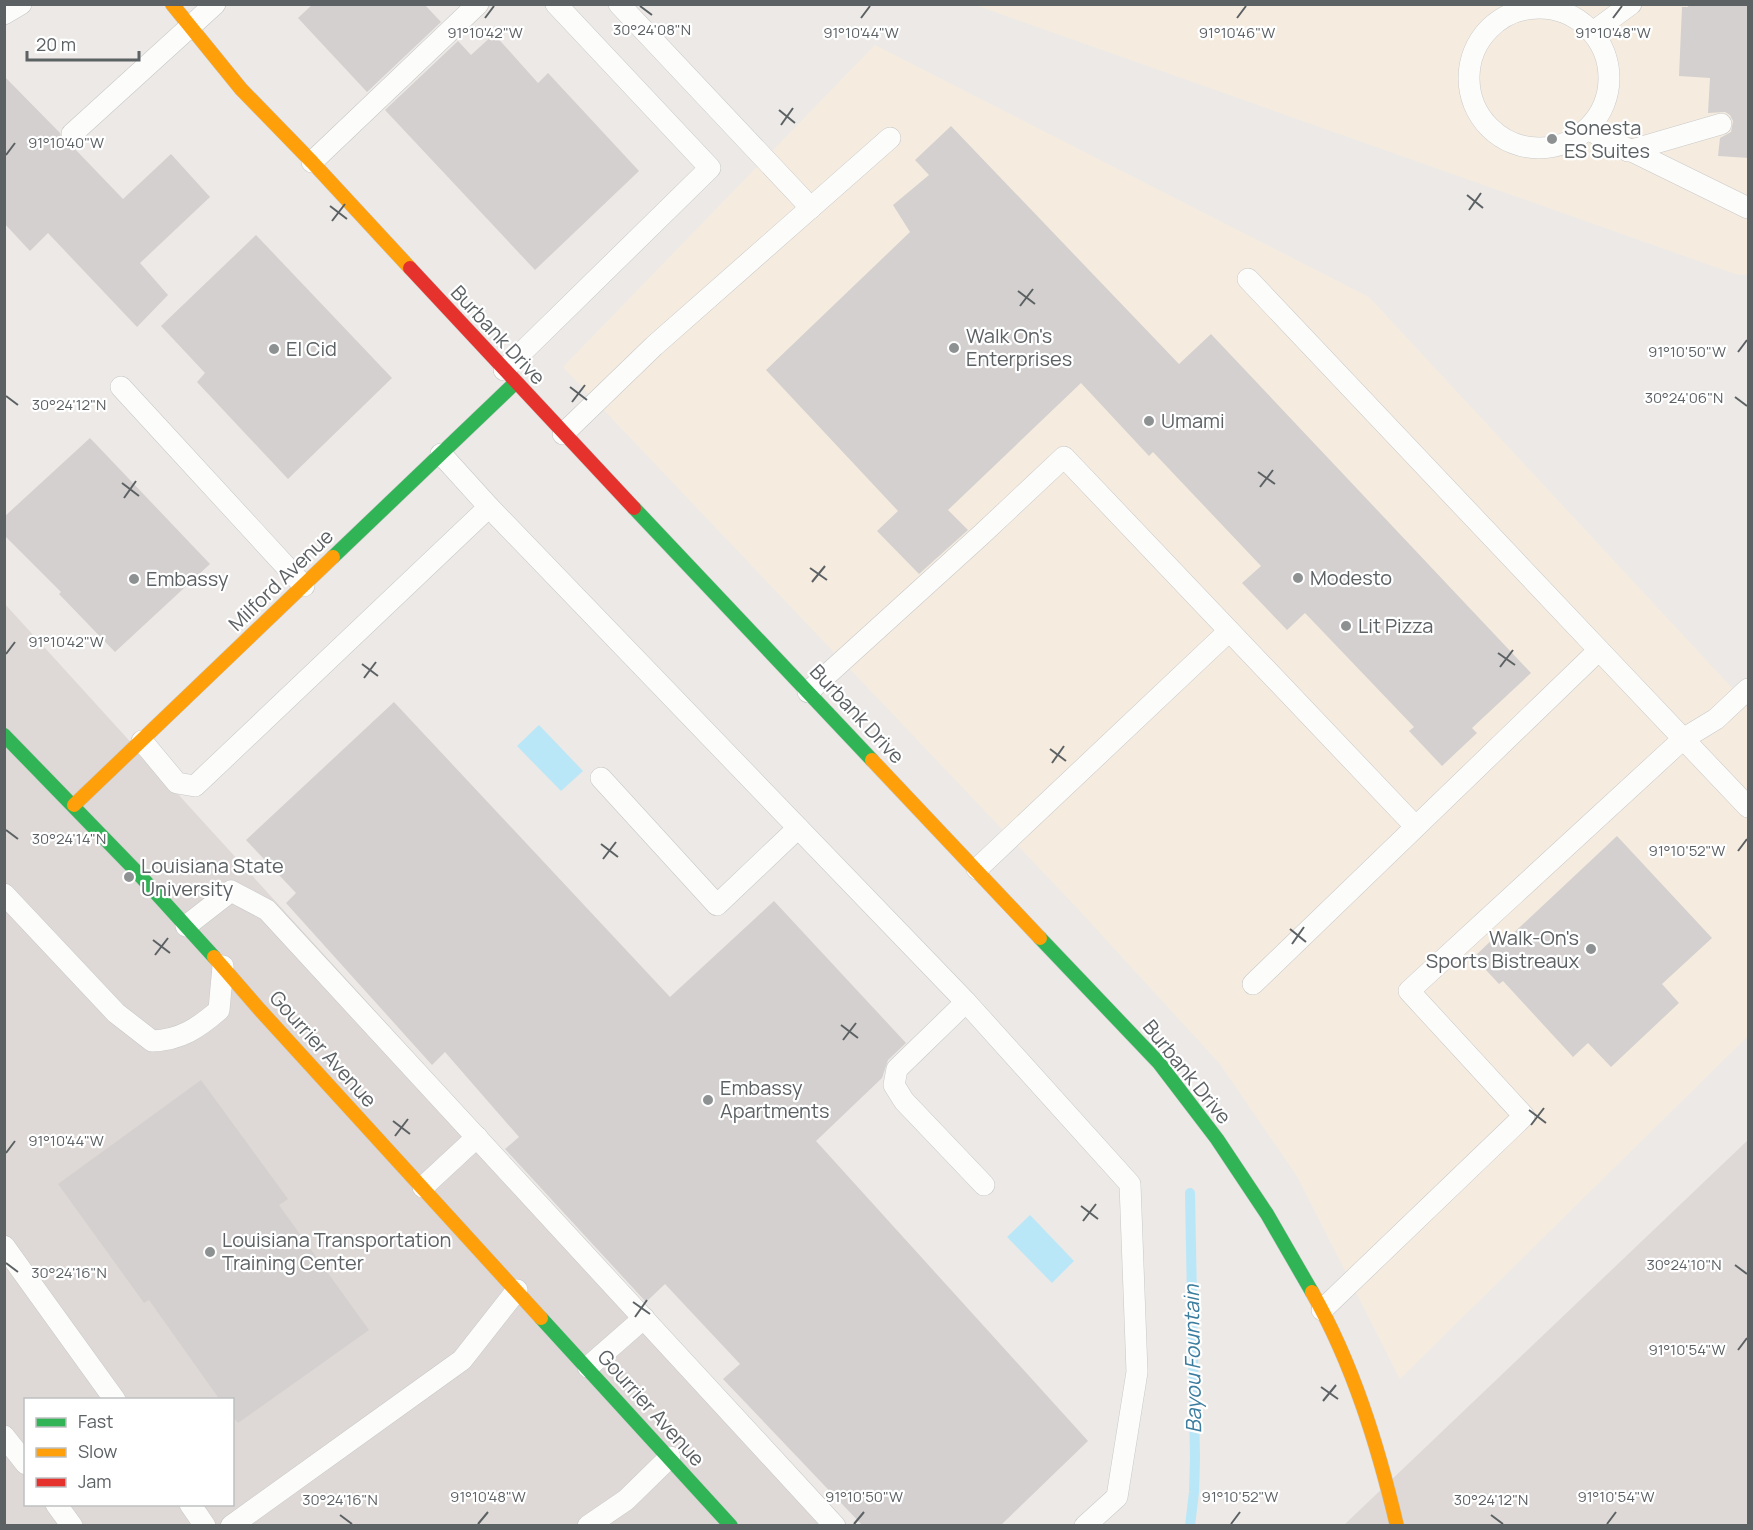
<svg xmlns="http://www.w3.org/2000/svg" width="1753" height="1530" viewBox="0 0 1753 1530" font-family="Manrope,sans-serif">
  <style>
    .commercial { fill: #f5ecdf }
    .education { fill: #ded9d6; fill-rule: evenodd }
    .water { fill: #bae7f7 }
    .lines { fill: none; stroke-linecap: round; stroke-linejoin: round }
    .stream { stroke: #bae7f7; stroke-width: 10 }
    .building { fill: #d3d0cf }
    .lane-casing { stroke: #c8c8c8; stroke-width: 22 }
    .fast-casing { stroke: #c8c8c8; stroke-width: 15 }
    .slow-casing { stroke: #c8c8c8; stroke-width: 15 }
    .jam-casing { stroke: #c8c8c8; stroke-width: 15 }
    .lane { stroke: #fcfcfb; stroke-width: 21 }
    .fast { stroke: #30b455; stroke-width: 14 }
    .slow { stroke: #ff9f0a; stroke-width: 14 }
    .jam { stroke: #e5322d; stroke-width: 14 }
    .ticks { fill: none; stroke: #5c6164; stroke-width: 2 }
    .poi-dot { fill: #8e9192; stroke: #fff; stroke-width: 2 }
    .labels { text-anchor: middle; stroke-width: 4.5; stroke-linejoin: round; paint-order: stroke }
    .poi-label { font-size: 20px; fill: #5c6164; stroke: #fff; text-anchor: start }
    .street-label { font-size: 20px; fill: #5c6164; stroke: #fff }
    .water-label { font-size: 21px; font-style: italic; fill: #3b7d9e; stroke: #fff }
    .ticks-label { font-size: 15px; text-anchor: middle; fill: #5c6164; stroke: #fff; stroke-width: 4.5; stroke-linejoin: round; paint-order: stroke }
  </style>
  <rect width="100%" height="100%" fill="#ece9e6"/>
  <g class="commercial">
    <path d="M 975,5 L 1748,5 L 1748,275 L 1735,274 Z"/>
    <path d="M 875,45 L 1369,297 L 1748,705 L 1748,1036 L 1400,1379 L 1297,1176 L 1220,1064 L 1078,909 L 563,367 Z"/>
  </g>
  <g class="education">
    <path d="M 4,603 L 643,1305 L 843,1525 L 5,1525 ZM 26,1400 L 232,1400 L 232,1504 L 26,1504 Z"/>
    <path d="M 1748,1140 L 1748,1525 L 1344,1525 Z"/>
  </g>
  <g class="water">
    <path d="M 539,725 L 583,771 L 561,791 L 517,746 Z"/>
    <path d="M 1030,1215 L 1074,1261 L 1052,1283 L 1007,1237 Z"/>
  </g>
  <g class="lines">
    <path class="stream" d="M 1190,1193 L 1195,1458 L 1194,1492 L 1190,1526"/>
  </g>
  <g class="building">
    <path d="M 313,4 L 424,4 L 441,22 L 367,92 L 298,18 Z"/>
    <path d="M 1689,4 L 1749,4 L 1749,158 L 1718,156 L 1720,138 L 1731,132 L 1733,121 L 1730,115 L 1725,112 L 1708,113 L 1710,78 L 1679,76 L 1682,7 L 1688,7 Z"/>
    <path d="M 494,34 L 538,83 L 548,73 L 639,171 L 535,270 L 385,110 L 458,41 L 471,55 Z"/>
    <path d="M 4,76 L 60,133 L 63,143 L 72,146 L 123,199 L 171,154 L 210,197 L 140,263 L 168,295 L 137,327 L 48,233 L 30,251 L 4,223 Z"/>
    <path d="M 951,126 L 1179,364 L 1211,334 L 1531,673 L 1472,728 L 1477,733 L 1442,766 L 1409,731 L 1414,727 L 1305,613 L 1287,630 L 1242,583 L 1261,566 L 1153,452 L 1149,456 L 1081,383 L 948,510 L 968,530 L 919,574 L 877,531 L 898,511 L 766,370 L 910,232 L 893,205 L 929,175 L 915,160 Z"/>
    <path d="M 256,235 L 392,378 L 288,479 L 197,382 L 205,373 L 161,326 Z"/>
    <path d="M 90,438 L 210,564 L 115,652 L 59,594 L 61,592 L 4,535 L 4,517 Z"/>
    <path d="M 394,702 L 670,997 L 774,901 L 906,1043 L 888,1060 L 882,1078 L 816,1141 L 1088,1441 L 1000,1526 L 863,1526 L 723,1379 L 740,1364 L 665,1284 L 646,1302 L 505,1149 L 519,1137 L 445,1052 L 432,1065 L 286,903 L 296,893 L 246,840 Z"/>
    <path d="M 1617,836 L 1712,938 L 1662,984 L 1679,1003 L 1611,1067 L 1588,1043 L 1573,1057 L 1503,981 L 1499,984 L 1474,957 L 1497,935 L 1504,942 Z"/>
    <path d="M 201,1080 L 288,1199 L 279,1205 L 369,1330 L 238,1423 L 232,1416 L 232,1400 L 220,1400 L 149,1300 L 144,1303 L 58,1184 Z"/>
  </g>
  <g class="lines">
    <defs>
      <g id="lane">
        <path d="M 619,4 L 811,208"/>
        <circle cx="1539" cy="78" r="70"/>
        <path d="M 4,14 L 21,4"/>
        <path d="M 1593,32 L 1631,4"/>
        <path d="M 1587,129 L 1748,208"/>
        <path d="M 72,134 L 215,4"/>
        <path d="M 1628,151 L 1721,124"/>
        <path d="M 312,162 L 478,4"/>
        <path d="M 1248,279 L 1599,650"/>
        <path d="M 504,370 L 710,168 L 556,4"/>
        <path d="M 121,387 L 304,586"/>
        <path d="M 563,434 L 654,346 L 890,138"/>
        <path d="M 441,454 L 489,507"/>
        <path d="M 808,692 L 981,535 L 1064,457 L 1415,826"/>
        <path d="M 142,741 L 177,783 L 195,786 L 489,507 L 966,1002 L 1130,1184 L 1137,1372 L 1117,1497 L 1085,1526"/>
        <path d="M 601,778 L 717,905 L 798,828"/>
        <path d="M 977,869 L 1229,631"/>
        <path d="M 4,894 L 116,1013 L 152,1041 C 181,1040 198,1028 219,1010 L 223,966"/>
        <path d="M 186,926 L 231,891 L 267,910 L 835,1526"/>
        <path d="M 1253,984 L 1599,650 L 1748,807"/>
        <path d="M 966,1002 L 897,1069 L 894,1085 L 904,1101 L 984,1185"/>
        <path d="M 423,1187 L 477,1137"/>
        <path d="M 4,1246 L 115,1400"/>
        <path d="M 1322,1310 L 1524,1116 L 1409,991 L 1683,739 L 1716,719 L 1748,689"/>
        <path d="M 588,1367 L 644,1318"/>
        <path d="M 4,1436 L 26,1464"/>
        <path d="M 56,1504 L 72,1526"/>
        <path d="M 190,1504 L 205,1526"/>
        <path d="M 231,1526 L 462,1360 L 517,1290"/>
        <path d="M 588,1526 L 626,1500 L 670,1457"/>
      </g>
      <g id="fast">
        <path d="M 634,508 L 872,760"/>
        <path d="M 333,557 L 515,383"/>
        <path d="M 4,735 L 135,870 L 214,957"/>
        <path d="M 1040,938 L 1159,1063 L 1217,1139 L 1267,1214 L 1312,1292"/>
        <path d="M 541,1318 L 731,1526"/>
      </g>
      <g id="slow">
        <path d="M 172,4 L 241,89 L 312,162 L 410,268"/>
        <path d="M 872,760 L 1040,938"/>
        <path d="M 74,805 L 333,557"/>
        <path d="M 214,957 L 260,1010 L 541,1318"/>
        <path d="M 1312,1292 C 1353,1364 1378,1446 1397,1526"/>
      </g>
      <path id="jam" d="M 410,268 L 634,508"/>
    </defs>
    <use href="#lane" class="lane-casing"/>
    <use href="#fast" class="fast-casing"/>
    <use href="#slow" class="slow-casing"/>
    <use href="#jam" class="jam-casing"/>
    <use href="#lane" class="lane"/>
    <use href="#fast" class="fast"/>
    <use href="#slow" class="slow"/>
    <use href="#jam" class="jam"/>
  </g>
  <path class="ticks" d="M 640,6 L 652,15M 485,18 L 494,6M 861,18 L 870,6M 1237,18 L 1246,6M 1613,18 L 1622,6M 779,110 L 795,123M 781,125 L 793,108M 6,155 L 15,143M 1467,195 L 1483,208M 330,206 L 347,219M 1469,210 L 1481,193M 332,221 L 345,204M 1018,291 L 1035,304M 1020,306 L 1033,289M 1738,352 L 1747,340M 570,387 L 587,400M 6,396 L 18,405M 1735,397 L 1747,406M 572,402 L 585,385M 1258,472 L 1275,484M 122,483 L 139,496M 1260,487 L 1273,470M 124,498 L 136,481M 810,568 L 827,580M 812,582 L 825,566M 1498,653 L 1515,665M 6,654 L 15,642M 362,664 L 378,676M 1500,667 L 1513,650M 364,678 L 376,662M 1050,749 L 1066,761M 1052,763 L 1064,746M 6,830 L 18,839M 601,844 L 618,857M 1738,851 L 1747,839M 603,859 L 616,842M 1290,929 L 1306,942M 153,940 L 170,953M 1292,944 L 1304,927M 155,955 L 168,938M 841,1025 L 858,1038M 843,1040 L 856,1023M 1529,1110 L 1546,1123M 393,1121 L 410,1134M 1531,1125 L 1544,1108M 395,1136 L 408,1119M 6,1153 L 15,1141M 1081,1206 L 1098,1219M 1083,1221 L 1096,1204M 6,1263 L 18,1272M 1735,1265 L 1747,1274M 633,1302 L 650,1314M 635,1317 L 647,1300M 1738,1350 L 1747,1338M 1321,1387 L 1338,1399M 1323,1401 L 1336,1385M 340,1515 L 352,1524M 1491,1515 L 1503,1524M 478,1524 L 488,1512M 854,1524 L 864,1512M 1231,1524 L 1240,1512M 1607,1524 L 1616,1512"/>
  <g class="poi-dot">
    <circle cx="1552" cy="139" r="6"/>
    <circle cx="954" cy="348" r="6"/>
    <circle cx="274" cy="349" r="6"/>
    <circle cx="1149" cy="421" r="6"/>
    <circle cx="1298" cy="578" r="6"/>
    <circle cx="134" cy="579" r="6"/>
    <circle cx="1346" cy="626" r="6"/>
    <circle cx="129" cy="877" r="6"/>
    <circle cx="1591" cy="949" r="6"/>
    <circle cx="708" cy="1100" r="6"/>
    <circle cx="210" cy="1252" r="6"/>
  </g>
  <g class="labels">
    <g class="poi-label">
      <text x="1564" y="135">Sonesta<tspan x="1564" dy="23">ES Suites</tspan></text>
      <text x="966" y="343">Walk On's<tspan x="966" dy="23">Enterprises</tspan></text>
      <text x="286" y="356">El Cid</text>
      <text x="1161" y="428">Umami</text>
      <text x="1310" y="585">Modesto</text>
      <text x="146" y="586">Embassy</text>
      <text x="1358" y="633">Lit Pizza</text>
      <text x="141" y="873">Louisiana State<tspan x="141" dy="23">University</tspan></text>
      <text x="1579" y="945" text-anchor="end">Walk-On's<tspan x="1579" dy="23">Sports Bistreaux</tspan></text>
      <text x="720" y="1095">Embassy<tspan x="720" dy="23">Apartments</tspan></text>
      <text x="222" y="1247">Louisiana Transportation<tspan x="222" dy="23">Training Center</tspan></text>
    </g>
    <g class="street-label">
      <text transform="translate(498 335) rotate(47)" y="7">Burbank Drive</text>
      <text transform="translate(281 580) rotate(-44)" y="7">Milford Avenue</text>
      <text transform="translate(857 714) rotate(47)" y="7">Burbank Drive</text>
      <text transform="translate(323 1049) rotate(48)" y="7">Gourrier Avenue</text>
      <text transform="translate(1187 1072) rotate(51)" y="7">Burbank Drive</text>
      <text transform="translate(651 1408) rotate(48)" y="7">Gourrier Avenue</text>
    </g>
    <g class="water-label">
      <text transform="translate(1193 1359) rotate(-91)" y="7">Bayou Fountain</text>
    </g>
  </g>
  <g class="ticks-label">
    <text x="652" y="35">30°24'08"N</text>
    <text x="485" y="38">91°10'42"W</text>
    <text x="861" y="38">91°10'44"W</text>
    <text x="1237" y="38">91°10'46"W</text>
    <text x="1613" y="38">91°10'48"W</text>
    <text x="66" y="148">91°10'40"W</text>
    <text x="1687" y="357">91°10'50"W</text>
    <text x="1684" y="403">30°24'06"N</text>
    <text x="69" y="410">30°24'12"N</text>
    <text x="66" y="647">91°10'42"W</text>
    <text x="69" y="844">30°24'14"N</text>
    <text x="1687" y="856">91°10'52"W</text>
    <text x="66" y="1146">91°10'44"W</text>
    <text x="1684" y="1270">30°24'10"N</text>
    <text x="69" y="1278">30°24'16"N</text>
    <text x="1687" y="1355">91°10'54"W</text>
    <text x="488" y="1502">91°10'48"W</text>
    <text x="864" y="1502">91°10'50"W</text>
    <text x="1240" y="1502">91°10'52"W</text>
    <text x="1616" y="1502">91°10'54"W</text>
    <text x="340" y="1505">30°24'16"N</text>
    <text x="1491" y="1505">30°24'12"N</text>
  </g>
  <rect width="1753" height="1530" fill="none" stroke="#5c6164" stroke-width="12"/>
  <rect x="24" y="1398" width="210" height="108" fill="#ffffff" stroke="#bec0c1" stroke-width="1.5"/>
  <rect x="36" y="1418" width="30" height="9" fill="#30b455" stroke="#bec0c1" stroke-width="1.5"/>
  <text x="78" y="1428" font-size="18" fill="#5c6164">Fast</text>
  <rect x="36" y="1448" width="30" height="9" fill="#ff9f0a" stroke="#bec0c1" stroke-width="1.5"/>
  <text x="78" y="1458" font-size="18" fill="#5c6164">Slow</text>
  <rect x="36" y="1478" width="30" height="9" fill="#e5322d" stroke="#bec0c1" stroke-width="1.5"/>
  <text x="78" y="1488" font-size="18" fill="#5c6164">Jam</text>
  <path d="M27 51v9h112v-9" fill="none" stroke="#5c6164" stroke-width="3"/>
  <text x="36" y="51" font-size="18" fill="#5c6164" stroke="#ffffff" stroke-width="4.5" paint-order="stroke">20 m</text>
</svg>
